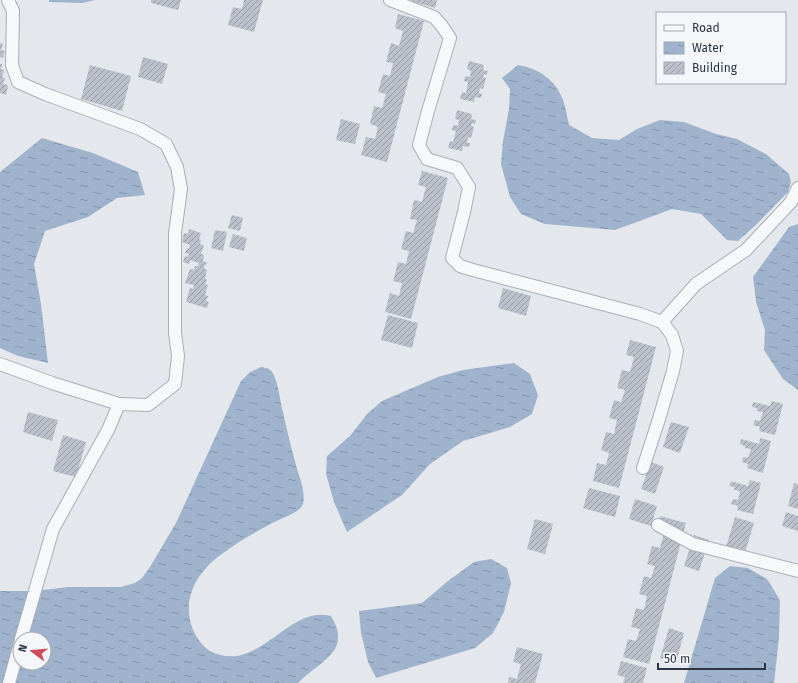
<svg xmlns="http://www.w3.org/2000/svg" width="798" height="683" viewBox="0 0 798 683" font-family="'Fira Sans',sans-serif">
  <style>
    .water { fill: url(#water-ripples); fill-rule: evenodd }
    .building { fill: url(#building-hatch) }
    .lines { fill: none; stroke-linecap: round; stroke-linejoin: round }
    .minor-casing { stroke: #a9aeb7; stroke-width: 14 }
    .minor { stroke: #f7f8fa; stroke-width: 12 }
  </style>
  <defs>
    <pattern id="water-ripples" width="26" height="14" patternUnits="userSpaceOnUse"><rect width="26" height="14" fill="#9fb4cc"/><path d="M2 4q2-2 4 0t4 0M15 11q2-2 4 0t4 0" fill="none" stroke="#8293a7"/></pattern>
    <pattern id="building-hatch" width="6" height="6" patternUnits="userSpaceOnUse"><rect width="6" height="6" fill="#bbc0ca"/><path d="M-1 1l2-2M0 6l6-6M5 7l2-2" fill="none" stroke="#989da6"/></pattern>
  </defs>
  <rect width="100%" height="100%" fill="#e4e7ec"/>
  <g class="water">
    <path d="M 49,0 L 95,0 L 82,3 L 49,2 Z"/>
    <path d="M 518,65 C 538,68 556,80 563,100 C 566,108 567,117 569,125 L 592,138 L 619,140 L 637,129 L 660,120 L 684,122 L 716,134 L 737,139 L 766,154 L 789,174 L 791,182 L 788,192 L 758,223 L 738,241 L 727,240 L 701,214 L 672,209 L 615,230 L 545,224 L 521,214 L 510,197 L 501,164 L 503,141 L 509,109 L 510,89 L 502,78 Z"/>
    <path d="M 42,138 L 93,153 L 138,172 L 145,195 L 117,198 L 88,217 L 45,231 L 34,264 L 41,304 L 48,363 L 18,356 L 0,348 L 0,172 Z"/>
    <path d="M 798,224 L 798,390 L 783,379 L 764,350 L 765,330 L 756,302 L 753,277 L 789,227 Z"/>
    <path d="M 514,363 L 530,374 L 538,395 L 532,414 L 510,427 L 463,441 L 430,464 L 402,495 L 347,532 L 334,502 L 326,474 L 327,456 L 350,436 L 367,414 L 382,401 L 438,377 L 463,370 Z"/>
    <path d="M 261,367 C 264,368 268,368 270,370 C 278,376 280,402 283,412 C 287,430 291,448 296,465 C 299,477 306,492 303,504 C 302,506 300,509 297,511 C 287,517 275,521 265,527 C 252,534 238,542 226,551 C 199,569 180,597 193,630 C 197,638 202,646 210,651 C 258,676 288,604 331,616 C 353,652 319,661 298,683 L 0,683 L 0,591 L 34,591 L 69,587 L 121,587 L 135,583 L 142,578 L 150,567 L 176,523 L 241,381 L 250,372 ZM 20,639 L 44,639 L 44,663 L 20,663 Z"/>
    <path d="M 491,559 L 507,568 L 511,583 L 504,612 L 493,633 L 475,648 L 376,678 L 368,662 L 361,633 L 359,611 L 422,603 L 448,581 L 474,562 Z"/>
    <path d="M 730,566 L 748,568 L 767,579 L 780,600 L 779,638 L 774,683 L 684,683 L 715,578 Z"/>
  </g>
  <g class="building">
    <path d="M 151,0 L 181,0 L 178,10 L 151,3 Z"/>
    <path d="M 244,0 L 263,0 L 254,32 L 228,25 L 233,7 L 242,9 Z"/>
    <path d="M 412,0 L 437,0 L 435,8 L 411,1 Z"/>
    <path d="M 398,14 L 424,21 L 387,162 L 361,155 L 366,137 L 375,139 L 378,127 L 370,124 L 374,106 L 382,108 L 386,94 L 378,92 L 383,74 L 390,76 L 393,63 L 386,62 L 391,43 L 399,46 L 403,31 L 395,28 Z"/>
    <path d="M 0,43 L 3,44 L 1,50 L 5,51 L 3,58 L 0,57 Z"/>
    <path d="M 143,57 L 168,64 L 162,84 L 138,77 Z"/>
    <path d="M 469,61 L 484,65 L 483,70 L 488,71 L 487,75 L 484,74 L 483,77 L 486,78 L 483,89 L 480,88 L 479,93 L 482,94 L 481,98 L 475,97 L 474,102 L 460,99 L 462,92 L 466,93 L 468,82 L 464,81 L 465,76 L 470,77 L 471,71 L 467,69 Z"/>
    <path d="M 0,64 L 2,64 L 1,69 L 4,70 L 2,77 L 5,78 L 3,84 L 8,85 L 6,95 L 0,93 Z"/>
    <path d="M 90,65 L 131,76 L 122,111 L 81,99 Z"/>
    <path d="M 457,110 L 472,114 L 471,119 L 476,120 L 475,124 L 472,123 L 471,126 L 474,127 L 471,138 L 468,137 L 467,143 L 470,143 L 469,147 L 463,146 L 462,151 L 448,148 L 450,141 L 453,142 L 456,131 L 452,130 L 453,125 L 458,126 L 459,120 L 455,119 Z"/>
    <path d="M 341,119 L 360,124 L 355,144 L 336,140 Z"/>
    <path d="M 422,171 L 448,178 L 411,319 L 385,312 L 390,293 L 399,296 L 402,283 L 393,281 L 398,262 L 406,264 L 409,251 L 401,249 L 406,231 L 413,233 L 417,220 L 410,219 L 414,200 L 422,202 L 426,187 L 418,185 Z"/>
    <path d="M 232,215 L 243,218 L 240,231 L 228,228 Z"/>
    <path d="M 189,229 L 201,233 L 199,240 L 201,240 L 200,244 L 204,245 L 201,254 L 204,255 L 203,261 L 207,263 L 206,265 L 205,264 L 204,268 L 207,270 L 205,279 L 207,280 L 205,284 L 208,285 L 205,295 L 208,296 L 206,301 L 209,302 L 207,308 L 186,302 L 190,288 L 193,289 L 194,285 L 185,283 L 190,269 L 194,270 L 195,266 L 198,266 L 199,263 L 190,260 L 189,264 L 183,262 L 185,256 L 188,257 L 189,254 L 185,253 L 187,248 L 189,249 L 190,245 L 182,242 L 184,233 L 188,234 Z"/>
    <path d="M 215,230 L 227,232 L 223,251 L 211,248 Z"/>
    <path d="M 233,234 L 247,238 L 244,251 L 229,247 Z"/>
    <path d="M 503,288 L 531,296 L 526,316 L 498,308 Z"/>
    <path d="M 388,315 L 418,323 L 412,348 L 381,340 Z"/>
    <path d="M 630,340 L 656,347 L 619,488 L 593,481 L 597,463 L 606,465 L 609,453 L 601,450 L 606,432 L 614,434 L 617,420 L 609,418 L 614,400 L 621,402 L 625,390 L 617,388 L 622,370 L 630,372 L 634,357 L 626,355 Z"/>
    <path d="M 772,401 L 783,404 L 775,435 L 759,431 L 760,427 L 753,425 L 755,420 L 760,421 L 763,412 L 757,411 L 757,408 L 752,407 L 753,402 L 770,406 Z"/>
    <path d="M 28,412 L 58,420 L 52,441 L 23,432 Z"/>
    <path d="M 671,422 L 689,427 L 680,453 L 663,447 Z"/>
    <path d="M 63,435 L 86,442 L 76,477 L 53,471 Z"/>
    <path d="M 760,438 L 771,441 L 763,473 L 747,468 L 748,464 L 742,462 L 743,457 L 748,458 L 751,449 L 745,448 L 745,446 L 740,444 L 741,439 L 759,444 Z"/>
    <path d="M 651,462 L 664,467 L 655,494 L 641,489 Z"/>
    <path d="M 750,480 L 761,483 L 753,514 L 737,510 L 738,506 L 731,504 L 733,499 L 738,500 L 740,491 L 734,490 L 735,487 L 729,486 L 731,481 L 748,486 Z"/>
    <path d="M 794,483 L 798,484 L 798,509 L 788,506 Z"/>
    <path d="M 589,488 L 620,496 L 615,517 L 583,508 Z"/>
    <path d="M 635,499 L 657,506 L 651,526 L 629,519 Z"/>
    <path d="M 786,512 L 798,516 L 798,531 L 782,526 Z"/>
    <path d="M 660,516 L 686,523 L 649,664 L 623,657 L 628,639 L 636,641 L 640,629 L 631,627 L 636,608 L 644,610 L 647,596 L 639,594 L 644,576 L 651,578 L 655,566 L 647,564 L 652,546 L 660,548 L 664,533 L 656,531 Z"/>
    <path d="M 735,517 L 754,523 L 745,553 L 726,547 Z"/>
    <path d="M 535,519 L 553,524 L 545,554 L 527,549 Z"/>
    <path d="M 694,535 L 709,540 L 699,571 L 684,566 Z"/>
    <path d="M 669,628 L 684,633 L 676,663 L 660,658 Z"/>
    <path d="M 517,647 L 543,654 L 535,683 L 508,683 L 509,677 L 517,679 L 521,664 L 513,662 Z"/>
    <path d="M 621,661 L 647,668 L 643,683 L 623,683 L 625,677 L 617,675 Z"/>
  </g>
  <g class="lines">
    <defs>
      <g id="minor">
        <path d="M 8,0 L 13,11 L 12,65 L 18,82 L 45,94 L 140,129 L 166,144 L 177,167 L 181,189 L 175,233 L 175,333 L 178,356 L 175,384 L 148,405 L 119,404 L 108,430 L 53,529 L 21,639"/>
        <path d="M 390,0 L 434,17 L 442,26 L 450,38 L 428,111 L 419,145 L 427,159 L 457,168 L 469,187 L 464,212 L 452,258 L 460,266 L 473,270 L 640,314 L 662,322 L 672,335 L 677,351 L 673,371 L 659,419 L 643,468"/>
        <path d="M 662,322 L 696,284 L 746,250 L 791,202 L 798,188"/>
        <path d="M 0,364 L 52,383 L 119,404"/>
        <path d="M 658,525 L 693,544 L 798,571"/>
        <path d="M 9,683 L 20,643"/>
      </g>
    </defs>
    <use href="#minor" class="minor-casing"/>
    <use href="#minor" class="minor"/>
  </g>
  <rect x="656" y="12" width="130" height="72" fill="#f4f6f9" stroke="#a4a8b1"/>
  <rect x="664" y="25" width="20" height="6" fill="#f7f8fa" stroke="#a4a8b1"/>
  <text x="692" y="32" font-size="12" fill="#2b3445">Road</text>
  <rect x="664" y="42" width="20" height="12" fill="url(#water-ripples)" stroke="#a4a8b1"/>
  <text x="692" y="52" font-size="12" fill="#2b3445">Water</text>
  <rect x="664" y="62" width="20" height="12" fill="url(#building-hatch)" stroke="#a4a8b1"/>
  <text x="692" y="72" font-size="12" fill="#2b3445">Building</text>
  <g transform="translate(32 651) rotate(286)"><circle r="19" fill="#f4f6f9" stroke="#a4a8b1"/>
  <path d="M0-3L7 15L0 10L-7 15Z" fill="#d1495b"/>
  <text y="-6" font-size="11" font-weight="bold" text-anchor="middle" fill="#2b3445">N</text>
  </g>
  <path d="M658 663v6h107v-6" fill="none" stroke="#2b3445" stroke-width="2"/>
  <text x="664" y="663" font-size="12" fill="#2b3445" stroke="#f4f6f9" stroke-width="3" paint-order="stroke">50 m</text>
</svg>
